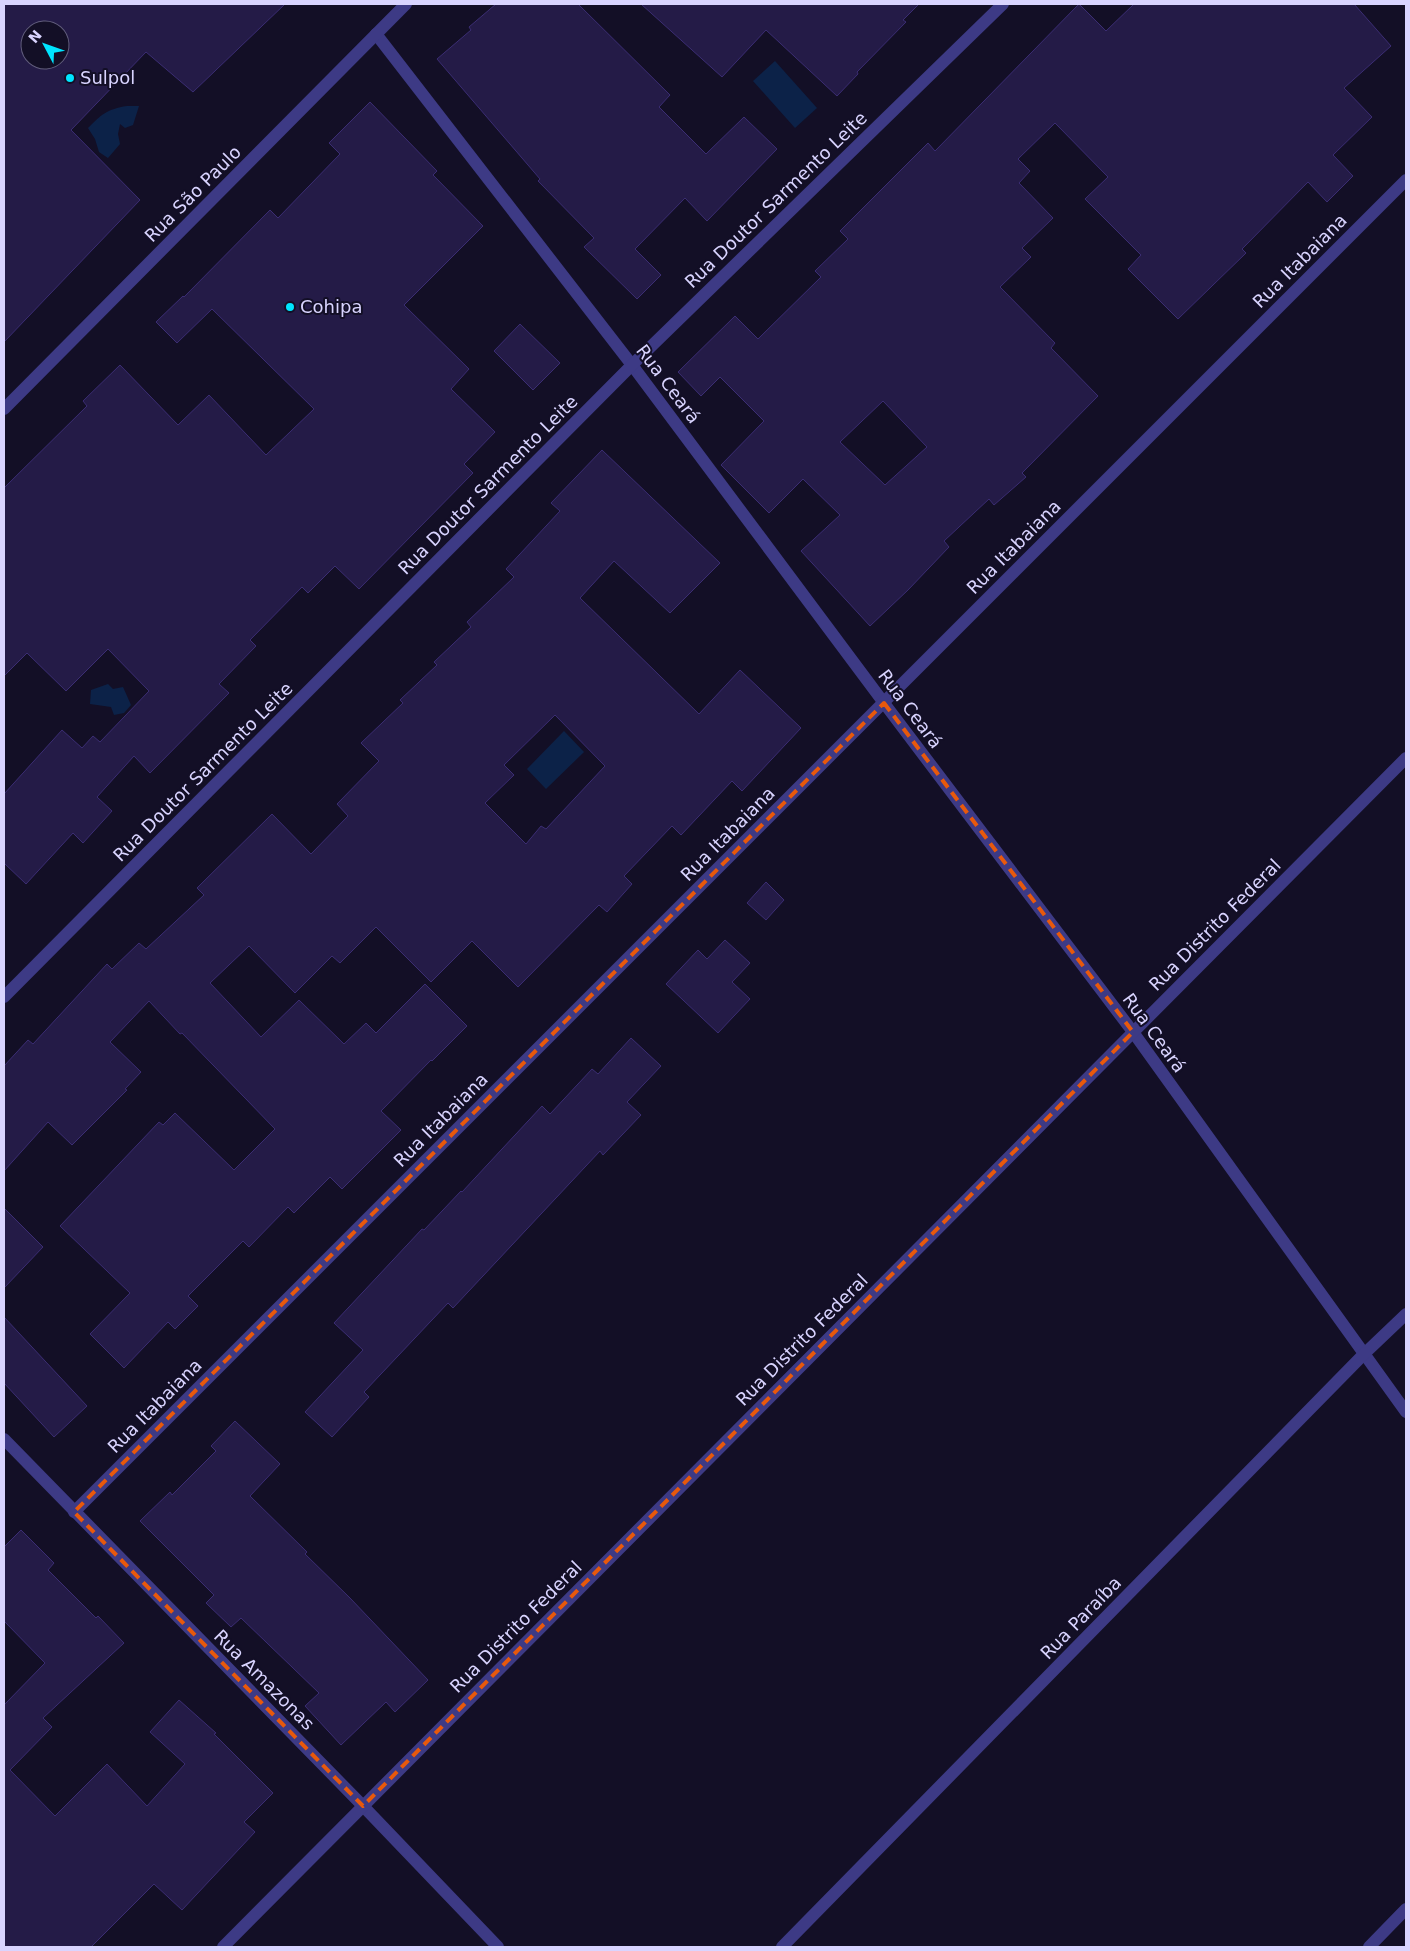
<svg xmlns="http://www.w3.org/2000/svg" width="1410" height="1951" viewBox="0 0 1410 1951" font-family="'DejaVu Sans',sans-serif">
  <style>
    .water { fill: #0c2248 }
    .building { fill: #241b47; stroke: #3b2d73; fill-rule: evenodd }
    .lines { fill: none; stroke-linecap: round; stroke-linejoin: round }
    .minor { stroke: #3d3a85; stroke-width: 12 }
    .marked { fill: none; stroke: #e8590c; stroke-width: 4; stroke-dasharray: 10 6; stroke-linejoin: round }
    .poi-dot { fill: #00e5ff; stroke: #130f26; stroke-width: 2 }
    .labels { text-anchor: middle; stroke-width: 4; stroke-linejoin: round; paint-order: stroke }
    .poi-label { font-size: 18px; fill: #d9d4ff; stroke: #130f26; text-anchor: start }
    .street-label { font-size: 18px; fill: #d9d4ff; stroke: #130f26 }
  </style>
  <rect width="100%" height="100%" fill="#130f26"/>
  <g class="water">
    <path d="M 775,61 L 817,108 L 795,128 L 753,81 Z"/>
    <path d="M 127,106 L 139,106 L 133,125 L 125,128 L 120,124 L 118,134 L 120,144 L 108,158 L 99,152 L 95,139 L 88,128 C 101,115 107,109 127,106 Z"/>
    <path d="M 108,684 L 113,689 L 123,687 L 131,705 L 124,713 L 114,715 L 111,707 L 90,704 L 91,690 Z"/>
    <path d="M 564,731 L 584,752 L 546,789 L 527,769 Z"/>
  </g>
  <g class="building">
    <path d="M 4,4 L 285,4 L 193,92 L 146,52 L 71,130 L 140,200 L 4,342 ZM 30,30 L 60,30 L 60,60 L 30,60 Z"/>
    <path d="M 496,4 L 578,4 L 670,95 L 659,107 L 706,154 L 744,117 L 777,149 L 707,221 L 685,198 L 635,249 L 661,275 L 637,299 L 584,247 L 594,238 L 538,181 L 540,179 L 437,59 L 471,30 L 469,27 Z"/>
    <path d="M 641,4 L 919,4 L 903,20 L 906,22 L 857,72 L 858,74 L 837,96 L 766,30 L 722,77 Z"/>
    <path d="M 1079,4 L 1106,31 L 1134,4 L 1354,4 L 1391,46 L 1344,88 L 1372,117 L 1333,155 L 1353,176 L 1327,202 L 1308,182 L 1242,249 L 1246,253 L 1178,319 L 1128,269 L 1141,255 L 1085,199 L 1108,177 L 1055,123 L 1018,159 L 1030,171 L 1019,183 L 1053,218 L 1022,248 L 1031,257 L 1000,287 L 1055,343 L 1051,348 L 1098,396 L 1022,473 L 1026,477 L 994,505 L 989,499 L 944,541 L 949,547 L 908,590 L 870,626 L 801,551 L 840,515 L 803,479 L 769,513 L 721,465 L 764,421 L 720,377 L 701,396 L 678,372 L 735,316 L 758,339 L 821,277 L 815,271 L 848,239 L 840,231 L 928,143 L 935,151 ZM 883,401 L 927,447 L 885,485 L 840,442 Z"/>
    <path d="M 370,102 L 437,171 L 433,175 L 483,226 L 404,305 L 469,369 L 451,389 L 495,432 L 464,464 L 473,473 L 359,589 L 335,566 L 308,593 L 302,587 L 250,640 L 256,646 L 219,684 L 229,693 L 150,773 L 134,756 L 97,797 L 112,811 L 83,843 L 73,833 L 26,884 L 4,863 L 4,794 L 62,730 L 82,748 L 93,736 L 100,742 L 149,691 L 108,649 L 66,691 L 27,653 L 4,676 L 4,488 L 87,406 L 83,401 L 120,365 L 178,425 L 209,395 L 266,455 L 314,409 L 212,309 L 177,343 L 156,322 L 183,296 L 184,297 L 270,210 L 278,218 L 340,154 L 329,143 Z"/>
    <path d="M 520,324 L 560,363 L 533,390 L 494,351 Z"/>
    <path d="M 602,450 L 720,563 L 670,613 L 614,561 L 580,598 L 699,714 L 740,670 L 801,728 L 742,791 L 732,781 L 681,835 L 672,826 L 624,876 L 632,884 L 607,912 L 599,905 L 518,987 L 472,941 L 431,982 L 376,927 L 340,963 L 332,956 L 295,993 L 249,946 L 210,983 L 261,1037 L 299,1000 L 344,1044 L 366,1023 L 376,1033 L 425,984 L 467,1026 L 432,1061 L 431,1060 L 381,1111 L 401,1130 L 342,1189 L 330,1177 L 294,1213 L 288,1207 L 249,1247 L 243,1241 L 188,1296 L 198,1306 L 175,1329 L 168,1322 L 124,1368 L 90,1334 L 130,1293 L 60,1226 L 159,1122 L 163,1125 L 175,1113 L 234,1170 L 275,1129 L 182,1033 L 180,1034 L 149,1001 L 110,1042 L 141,1072 L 125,1089 L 127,1090 L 72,1145 L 48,1122 L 4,1171 L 4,1066 L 28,1040 L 33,1044 L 107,964 L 112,969 L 139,943 L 146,949 L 204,895 L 197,888 L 272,814 L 311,854 L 348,816 L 337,804 L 379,761 L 361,743 L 403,703 L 400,700 L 437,665 L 434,662 L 471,627 L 467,622 L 514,577 L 506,569 L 560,511 L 551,503 ZM 555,715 L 605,766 L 546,829 L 541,826 L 526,844 L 485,803 L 514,775 L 504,765 Z"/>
    <path d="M 766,882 L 784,900 L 766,920 L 747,903 Z"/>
    <path d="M 725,940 L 750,963 L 732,982 L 750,999 L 718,1033 L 666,984 L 698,950 L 707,959 Z"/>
    <path d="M 631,1038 L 661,1066 L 627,1102 L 641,1115 L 603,1155 L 600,1151 L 453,1308 L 448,1303 L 364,1392 L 369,1397 L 332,1437 L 305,1412 L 363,1350 L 334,1323 L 422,1229 L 424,1230 L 461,1191 L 462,1192 L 542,1106 L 550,1114 L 592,1069 L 598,1074 Z"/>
    <path d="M 4,1208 L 43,1247 L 4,1288 Z"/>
    <path d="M 4,1317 L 87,1406 L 54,1437 L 4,1383 Z"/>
    <path d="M 235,1421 L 280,1464 L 250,1496 L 307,1552 L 305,1554 L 350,1598 L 428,1680 L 395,1712 L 386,1702 L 341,1745 L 305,1706 L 319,1693 L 241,1618 L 231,1627 L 206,1603 L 214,1595 L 140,1521 L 170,1492 L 172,1495 L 216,1451 L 211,1446 Z"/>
    <path d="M 21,1530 L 54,1563 L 48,1570 L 96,1618 L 98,1616 L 124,1643 L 43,1718 L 52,1727 L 10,1770 L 55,1816 L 107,1764 L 147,1806 L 185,1764 L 150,1732 L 179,1700 L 216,1733 L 214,1734 L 273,1793 L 244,1822 L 255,1832 L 182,1910 L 154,1884 L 91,1947 L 4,1947 L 4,1705 L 45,1663 L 4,1621 L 4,1547 Z"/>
  </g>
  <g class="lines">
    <g class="minor">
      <path d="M 376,34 L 632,365 L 884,703 L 1133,1032 L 1406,1412"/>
      <path d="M 4,409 L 406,4"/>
      <path d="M 4,997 L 632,365 L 1003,4"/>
      <path d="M 4,1439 L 363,1806 L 498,1947"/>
      <path d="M 74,1512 L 1406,180"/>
      <path d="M 223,1947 L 1406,758"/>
      <path d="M 782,1947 L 1363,1355 L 1406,1314"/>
      <path d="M 1369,1947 L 1406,1909"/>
    </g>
  </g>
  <path class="marked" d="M 884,703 L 1133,1032 L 363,1806 L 74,1512 Z"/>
  <g class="poi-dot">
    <circle cx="70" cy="78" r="5"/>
    <circle cx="290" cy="307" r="5"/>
  </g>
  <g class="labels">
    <g class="poi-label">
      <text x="80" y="84">Sulpol</text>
      <text x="300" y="313">Cohipa</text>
    </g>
    <g class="street-label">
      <text transform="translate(193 194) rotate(-45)" y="6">Rua São Paulo</text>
      <text transform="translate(776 200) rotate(-44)" y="6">Rua Doutor Sarmento Leite</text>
      <text transform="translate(1300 261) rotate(-45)" y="6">Rua Itabaiana</text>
      <text transform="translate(668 384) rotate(53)" y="6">Rua Ceará</text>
      <text transform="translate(488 485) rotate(-45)" y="6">Rua Doutor Sarmento Leite</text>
      <text transform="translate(1014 547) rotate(-45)" y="6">Rua Itabaiana</text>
      <text transform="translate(910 709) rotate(53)" y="6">Rua Ceará</text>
      <text transform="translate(203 772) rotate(-45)" y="6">Rua Doutor Sarmento Leite</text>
      <text transform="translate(728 834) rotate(-45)" y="6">Rua Itabaiana</text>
      <text transform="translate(1215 925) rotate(-45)" y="6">Rua Distrito Federal</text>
      <text transform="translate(1154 1033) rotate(54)" y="6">Rua Ceará</text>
      <text transform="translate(441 1120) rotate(-45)" y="6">Rua Itabaiana</text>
      <text transform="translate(802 1340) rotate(-45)" y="6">Rua Distrito Federal</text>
      <text transform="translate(155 1406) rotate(-45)" y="6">Rua Itabaiana</text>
      <text transform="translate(1081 1618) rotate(-46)" y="6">Rua Paraíba</text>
      <text transform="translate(516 1627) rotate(-45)" y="6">Rua Distrito Federal</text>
      <text transform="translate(264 1680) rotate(45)" y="6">Rua Amazonas</text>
    </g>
  </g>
  <rect width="1410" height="1951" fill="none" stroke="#d9d4ff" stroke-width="10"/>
  <g transform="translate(45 45) rotate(311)"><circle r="24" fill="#130f26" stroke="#625e7d"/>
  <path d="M0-4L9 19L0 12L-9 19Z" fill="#00e5ff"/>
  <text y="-8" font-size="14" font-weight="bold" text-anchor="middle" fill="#d9d4ff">N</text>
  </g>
</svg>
